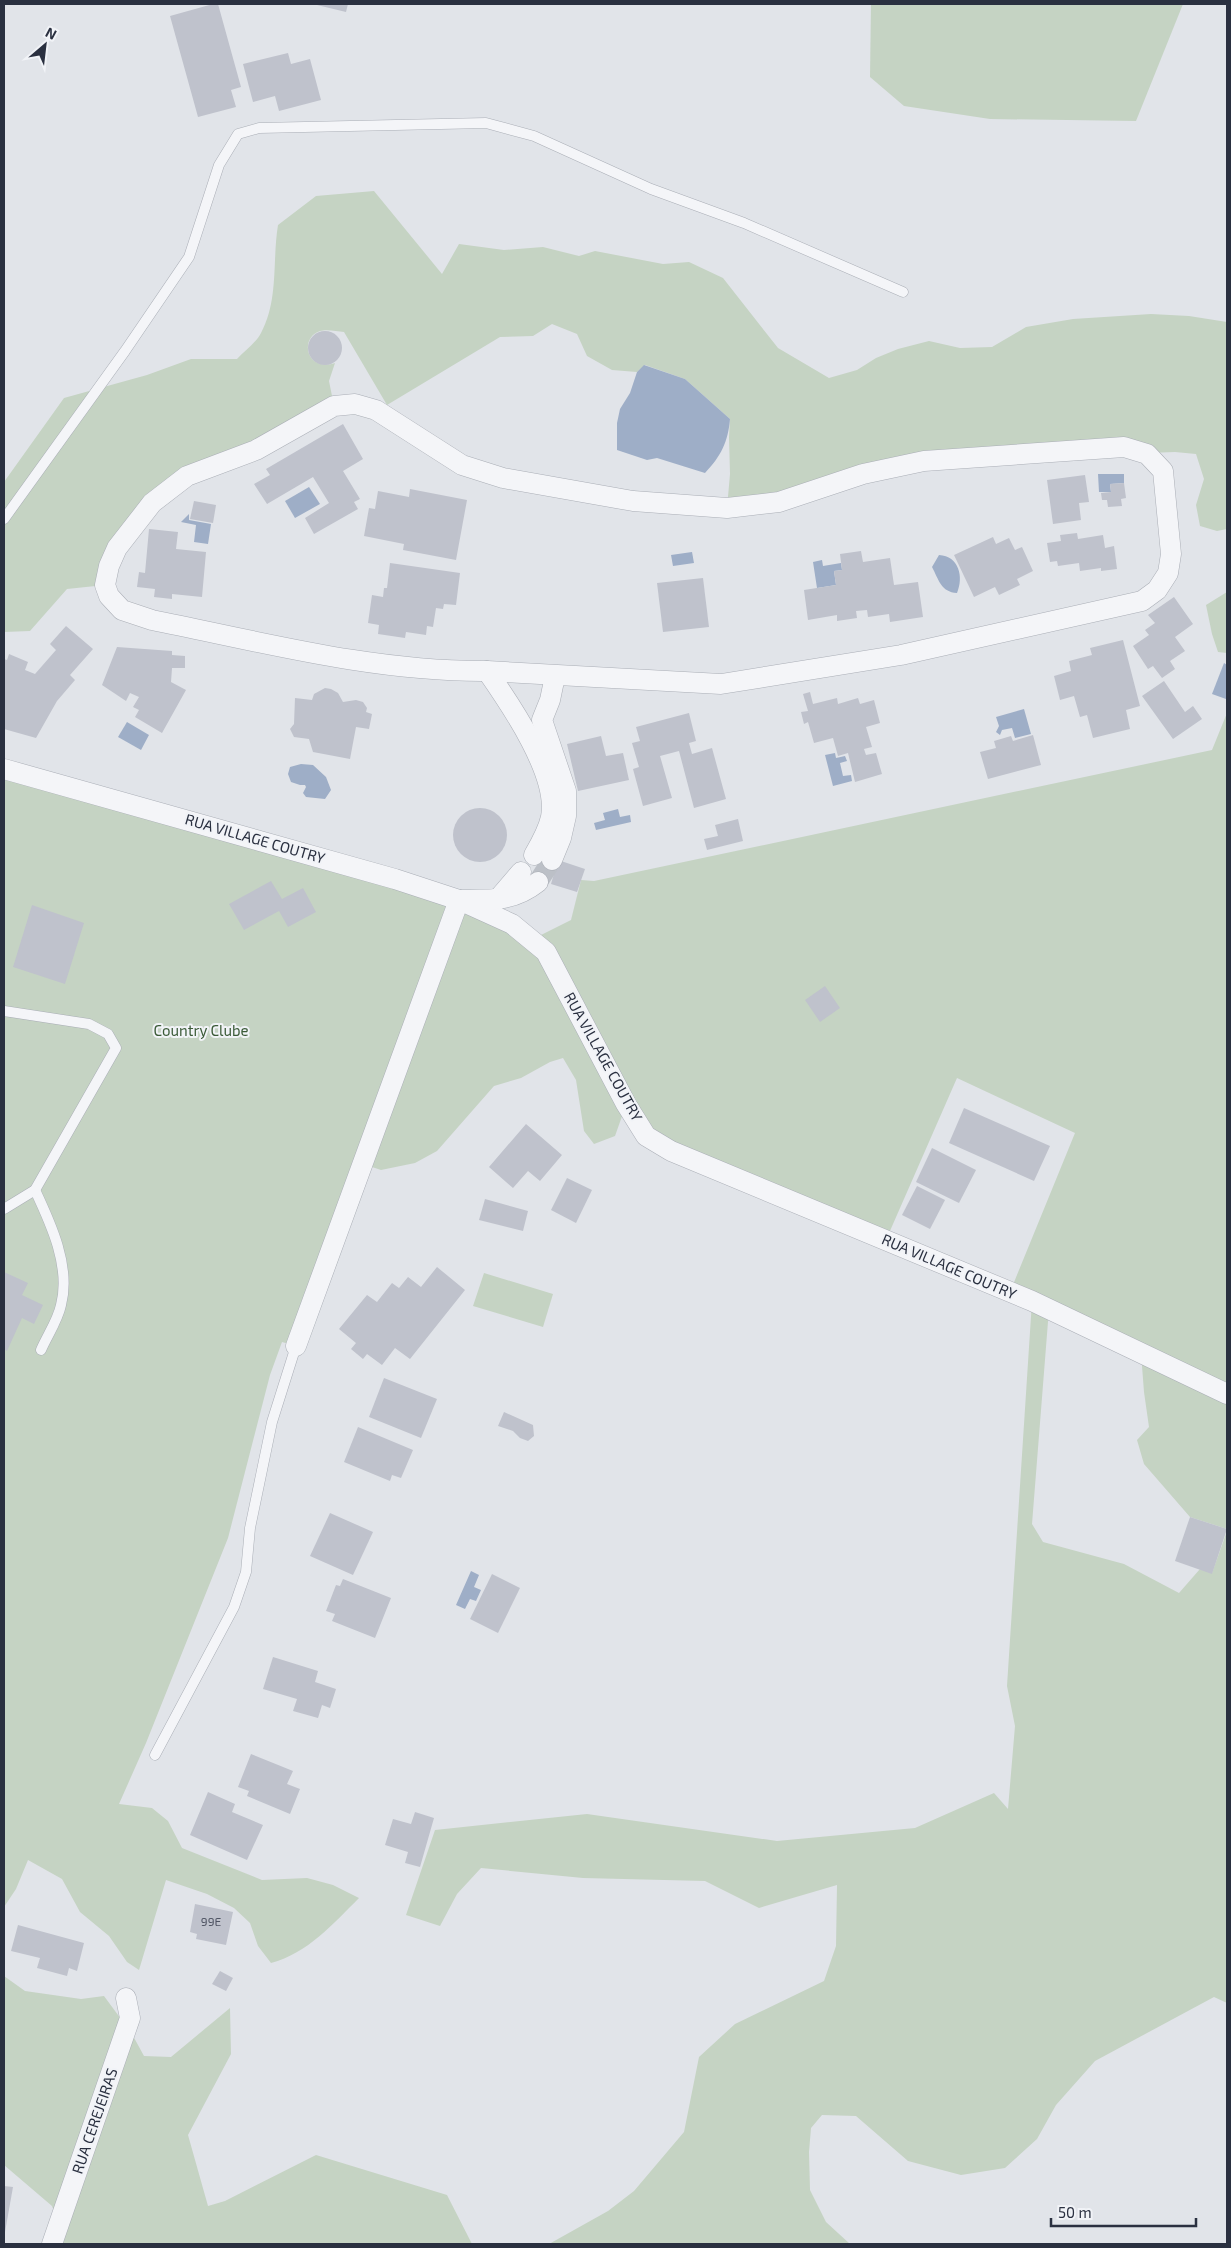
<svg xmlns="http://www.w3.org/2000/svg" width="1231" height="2248" viewBox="0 0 1231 2248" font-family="'Exo 2',sans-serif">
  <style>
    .green { fill: #c5d3c3 }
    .water { fill: #9eaec7 }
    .building { fill: #bfc2cc }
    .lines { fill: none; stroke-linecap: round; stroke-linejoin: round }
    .minor-tunnel { stroke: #bcc0c7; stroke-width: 20; stroke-dasharray: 20 10; stroke-linecap: butt }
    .service-casing { stroke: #aaaeb6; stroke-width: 11 }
    .minor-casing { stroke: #aaaeb6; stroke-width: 21 }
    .service { stroke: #f4f5f8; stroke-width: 10 }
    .minor { stroke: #f4f5f8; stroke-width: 20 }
    .labels { text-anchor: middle; stroke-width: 4; stroke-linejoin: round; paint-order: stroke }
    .number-label { font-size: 12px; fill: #4f5463 }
    .street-label { font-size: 15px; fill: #2a3040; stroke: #f1f3f7 }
    .park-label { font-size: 15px; fill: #3b5b38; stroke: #f1f3f7 }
  </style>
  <rect width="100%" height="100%" fill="#e1e4e9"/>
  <g class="green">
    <path d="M 871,4 L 1183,4 L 1136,121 L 990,119 L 904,106 L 870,77 Z"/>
    <path d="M 374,191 L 442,274 L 459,244 L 504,250 L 543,247 L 579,256 L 595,251 L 663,264 L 689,262 L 723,278 L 778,348 L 829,378 L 857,370 L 876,358 L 898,349 L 929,341 L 960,348 L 992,347 L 1026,327 L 1073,319 L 1151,314 L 1189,316 L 1227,322 L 1227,529 L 1217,531 L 1200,526 L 1196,505 L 1204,479 L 1196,454 L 1175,452 L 924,461 L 727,508 L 730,474 L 729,437 L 730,419 L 685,379 L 645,365 L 637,372 L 612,370 L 587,356 L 577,334 L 552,324 L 533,336 L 500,337 L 387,405 L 344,332 C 337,331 326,329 320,331 C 299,338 306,372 335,363 L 329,381 L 334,406 L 152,503 L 105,585 L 67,589 L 30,631 L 4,632 L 4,482 L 64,398 L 147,375 L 191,359 L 237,359 C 244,351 256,343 261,333 C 279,299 272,262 278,225 L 316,196 Z"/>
    <path d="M 1227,592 L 1227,653 L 1218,652 L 1212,634 L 1206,605 Z"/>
    <path d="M 1227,713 L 1227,1529 L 1190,1517 L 1144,1464 L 1137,1440 L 1149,1427 L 1144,1392 L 1141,1353 L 1049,1309 L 1032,1524 L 1043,1542 L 1124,1564 L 1179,1593 L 1200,1569 L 1212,1573 L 1227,1531 L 1227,2003 L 1214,1997 L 1095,2061 L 1056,2105 L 1037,2139 L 1005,2168 L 961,2175 L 908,2161 L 856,2116 L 822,2115 L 811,2128 L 809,2152 L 810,2190 L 826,2222 L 850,2244 L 549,2244 L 608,2211 L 634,2191 L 684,2132 L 699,2057 L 735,2024 L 824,1981 L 836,1946 L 837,1885 L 759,1908 L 705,1881 L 583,1878 L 481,1868 L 457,1894 L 440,1926 L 406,1915 L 435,1830 L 587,1814 L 777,1841 L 915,1828 L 994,1793 L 1008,1809 L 1015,1726 L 1007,1686 L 1032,1301 L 1010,1292 L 1075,1133 L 957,1078 L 886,1240 L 671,1151 L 626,1105 L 615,1136 L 594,1144 L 584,1131 L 576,1080 L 563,1058 L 550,1062 L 521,1078 L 494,1086 L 437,1151 L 415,1163 L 381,1170 L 363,1164 L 296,1346 L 282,1342 L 270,1375 L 228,1538 L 146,1743 L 119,1804 L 152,1808 L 168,1821 L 182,1848 L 262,1880 L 307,1878 L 333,1885 L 359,1898 C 333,1924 308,1953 271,1963 L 258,1946 L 250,1923 L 234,1908 L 207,1894 L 166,1880 L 139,1970 L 127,1962 L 109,1936 L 80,1912 L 62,1879 L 28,1860 L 16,1889 L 4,1907 L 4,769 L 395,879 L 533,939 L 571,920 L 581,880 L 594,881 L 1212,750 Z"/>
    <path d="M 484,1273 L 553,1294 L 543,1327 L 473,1306 Z"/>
    <path d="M 4,1976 L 25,1991 L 81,1999 L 104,1996 L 132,2034 L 144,2056 L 171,2057 L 230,2008 L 231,2054 L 188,2135 L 208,2206 L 225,2201 L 316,2155 L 447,2195 L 472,2244 L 52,2244 L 59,2224 L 52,2206 L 4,2165 Z"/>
  </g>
  <g class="water">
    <path d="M 644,365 L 685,379 L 730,419 C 728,442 721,456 705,473 L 657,458 L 647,460 L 617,450 L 617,423 L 620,409 L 630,393 L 637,372 Z"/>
    <path d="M 1098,474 L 1124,474 L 1124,483 L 1110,484 L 1111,492 L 1099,492 Z"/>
    <path d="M 309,487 L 320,504 L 295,518 L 285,501 Z"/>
    <path d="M 189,514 L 189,520 L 211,524 L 208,544 L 194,542 L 196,525 L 181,522 Z"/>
    <path d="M 692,552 L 694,563 L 673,566 L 671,555 Z"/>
    <path d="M 939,555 C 959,556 964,577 957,593 C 941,592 939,580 932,567 Z"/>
    <path d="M 822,560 L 823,566 L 841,563 L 842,570 L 834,571 L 836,585 L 817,588 L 813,562 Z"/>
    <path d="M 1224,663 L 1227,665 L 1226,699 L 1212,694 Z"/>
    <path d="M 1024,709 L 1031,734 L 1015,738 L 1012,728 L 1002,730 L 1000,735 L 996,732 L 999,726 L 996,717 Z"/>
    <path d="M 127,722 L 149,735 L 141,750 L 118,737 Z"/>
    <path d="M 835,753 L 836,758 L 845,756 L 847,761 L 840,763 L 843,776 L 851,775 L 852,781 L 833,786 L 825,755 Z"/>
    <path d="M 301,764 L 313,765 L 326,777 L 331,790 L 325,799 L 306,797 L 303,793 L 306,787 L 305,785 L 300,785 L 291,782 L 288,774 L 290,767 Z"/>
    <path d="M 618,809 L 620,817 L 630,815 L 631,822 L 596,830 L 594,823 L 605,820 L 603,813 Z"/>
    <path d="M 471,1571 L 479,1575 L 474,1587 L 481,1590 L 476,1601 L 470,1599 L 465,1609 L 456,1605 Z"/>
  </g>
  <g class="building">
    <path d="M 213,4 L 218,4 L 241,87 L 231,90 L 236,107 L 198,117 L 170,16 Z"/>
    <path d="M 317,4 L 348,4 L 346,12 L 317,5 Z"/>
    <path d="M 288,53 L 291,64 L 310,59 L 321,100 L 279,111 L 275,96 L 253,102 L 243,64 Z"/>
    <circle cx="325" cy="348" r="17"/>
    <path d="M 343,424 L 363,459 L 343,471 L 360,499 L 354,502 L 358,509 L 314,534 L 305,518 L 329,503 L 313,477 L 267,504 L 254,484 L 270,475 L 266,469 Z"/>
    <path d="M 1085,475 L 1089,502 L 1079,503 L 1081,520 L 1053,524 L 1047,480 Z"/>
    <path d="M 1124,483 L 1126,498 L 1121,499 L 1122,506 L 1108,507 L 1107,500 L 1102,500 L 1101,493 L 1111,492 L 1110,484 Z"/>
    <path d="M 410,489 L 467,500 L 456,560 L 403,550 L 404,544 L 364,536 L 369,508 L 375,509 L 378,491 L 409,497 Z"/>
    <path d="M 194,501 L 216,505 L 213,523 L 190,519 Z"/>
    <path d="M 149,529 L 178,532 L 176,549 L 206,552 L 202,597 L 172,594 L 172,599 L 154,597 L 155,589 L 137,587 L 139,572 L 145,573 Z"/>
    <path d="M 1077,533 L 1078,539 L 1103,535 L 1105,548 L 1114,546 L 1117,569 L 1101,571 L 1101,568 L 1080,571 L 1079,563 L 1058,566 L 1057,561 L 1050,562 L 1047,543 L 1061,541 L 1060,535 Z"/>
    <path d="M 993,537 L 996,544 L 1009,538 L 1015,550 L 1022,547 L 1033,571 L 1017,579 L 1020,585 L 999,595 L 995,587 L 974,597 L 954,555 Z"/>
    <path d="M 861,551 L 863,562 L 890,558 L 894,585 L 918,582 L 923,617 L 890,622 L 889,614 L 868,617 L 867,610 L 856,611 L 857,618 L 837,621 L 837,615 L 808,620 L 804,590 L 836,585 L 834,571 L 842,570 L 840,554 Z"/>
    <path d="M 390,563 L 460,573 L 456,605 L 444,604 L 443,609 L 436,608 L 433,627 L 427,626 L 426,635 L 406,632 L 405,638 L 378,634 L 379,625 L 368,623 L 372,595 L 383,597 L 384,588 L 387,588 Z"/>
    <path d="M 703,578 L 709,627 L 663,632 L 657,583 Z"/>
    <path d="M 1174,597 L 1193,624 L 1175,637 L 1185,651 L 1170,661 L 1175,669 L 1162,678 L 1153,666 L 1148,669 L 1133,646 L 1149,635 L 1145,630 L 1155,623 L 1148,615 Z"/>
    <path d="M 66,626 L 93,649 L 70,675 L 75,680 L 57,701 L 36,738 L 4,729 L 4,659 L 7,660 L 9,654 L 28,662 L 25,670 L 35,674 L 56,650 L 50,644 Z"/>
    <path d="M 1123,640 L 1140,706 L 1126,710 L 1130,729 L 1093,738 L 1087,715 L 1080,717 L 1074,696 L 1060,700 L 1054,676 L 1071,671 L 1069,661 L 1092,655 L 1090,648 Z"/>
    <path d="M 117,647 L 172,651 L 172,655 L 185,656 L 185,668 L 172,668 L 171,682 L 186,690 L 162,733 L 135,717 L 139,710 L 133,707 L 139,697 L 130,693 L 126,701 L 102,685 Z"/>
    <path d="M 1164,681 L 1185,712 L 1193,706 L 1202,719 L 1173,739 L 1142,696 Z"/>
    <path d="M 325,688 L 331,689 L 338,693 L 343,702 L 356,700 L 363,702 L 367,708 L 366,712 L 372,714 L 369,729 L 356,727 L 350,759 L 313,752 L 309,739 L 294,737 L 290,729 L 294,724 L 295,698 L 312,700 L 314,694 Z"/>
    <path d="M 810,692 L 813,704 L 837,698 L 838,704 L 858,698 L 860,704 L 874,700 L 880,723 L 866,727 L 872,747 L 864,749 L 866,755 L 876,753 L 882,774 L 855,782 L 848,753 L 838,756 L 833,738 L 814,743 L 808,722 L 804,724 L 801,712 L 808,711 L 803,694 Z"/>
    <path d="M 689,713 L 696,741 L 689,743 L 692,754 L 712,748 L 726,799 L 694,808 L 679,751 L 660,756 L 672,798 L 643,806 L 633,769 L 639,767 L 632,743 L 640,741 L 636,727 Z"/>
    <path d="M 1033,735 L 1041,765 L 988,779 L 980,752 L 996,748 L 994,741 L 1011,736 L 1013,741 Z"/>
    <path d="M 601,736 L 606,756 L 623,753 L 629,780 L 578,791 L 567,744 Z"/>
    <circle cx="480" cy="835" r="27"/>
    <path d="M 738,819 L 743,841 L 707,850 L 704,839 L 718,836 L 715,825 Z"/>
    <path d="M 558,860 L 585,869 L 577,892 L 551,884 Z"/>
    <path d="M 271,881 L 282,899 L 303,888 L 316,912 L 288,927 L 279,911 L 244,930 L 229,904 Z"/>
    <path d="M 32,905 L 84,923 L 65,984 L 13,967 Z"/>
    <path d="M 825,986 L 840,1008 L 820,1022 L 805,1000 Z"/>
    <path d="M 964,1108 L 1050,1146 L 1034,1181 L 949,1143 Z"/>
    <path d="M 526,1124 L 562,1155 L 540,1181 L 528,1171 L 513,1188 L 489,1167 Z"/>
    <path d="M 932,1148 L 976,1170 L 959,1203 L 916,1182 Z"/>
    <path d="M 567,1178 L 592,1190 L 576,1223 L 551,1210 Z"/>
    <path d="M 917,1186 L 945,1200 L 930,1229 L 902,1215 Z"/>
    <path d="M 485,1199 L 528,1211 L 523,1231 L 479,1220 Z"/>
    <path d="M 437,1267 L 465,1290 L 410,1359 L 395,1348 L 382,1365 L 367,1354 L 363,1359 L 351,1349 L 356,1343 L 339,1329 L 367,1295 L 377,1302 L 392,1283 L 399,1288 L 408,1277 L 421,1287 Z"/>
    <path d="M 4,1272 L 28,1283 L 22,1295 L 43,1305 L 34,1324 L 22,1318 L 7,1351 L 4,1349 Z"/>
    <path d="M 384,1378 L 437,1399 L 421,1438 L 369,1417 Z"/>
    <path d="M 504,1412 L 533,1425 L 534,1436 L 528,1441 L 520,1438 L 513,1431 L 498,1426 Z"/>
    <path d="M 358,1427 L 413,1450 L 401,1478 L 392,1475 L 390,1481 L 344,1462 Z"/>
    <path d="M 330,1513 L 373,1532 L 353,1575 L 310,1556 Z"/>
    <path d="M 1190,1517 L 1227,1529 L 1212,1574 L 1175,1561 Z"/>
    <path d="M 492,1574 L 520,1588 L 498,1633 L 470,1619 Z"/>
    <path d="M 343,1579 L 391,1598 L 375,1638 L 332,1621 L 335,1614 L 326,1611 L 336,1585 L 340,1586 Z"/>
    <path d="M 273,1657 L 318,1671 L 315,1682 L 336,1689 L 330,1708 L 322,1705 L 318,1718 L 293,1711 L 297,1699 L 263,1689 Z"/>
    <path d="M 251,1754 L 293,1771 L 287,1784 L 300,1789 L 290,1814 L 247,1796 L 249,1791 L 238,1787 Z"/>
    <path d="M 208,1792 L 235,1804 L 232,1812 L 263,1825 L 247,1860 L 190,1835 Z"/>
    <path d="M 415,1812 L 434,1818 L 420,1867 L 405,1863 L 408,1852 L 385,1845 L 393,1819 L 411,1824 Z"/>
    <path d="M 195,1904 L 233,1912 L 226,1945 L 196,1939 L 197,1934 L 190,1932 Z"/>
    <path d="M 18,1925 L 84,1943 L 77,1971 L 69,1968 L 67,1976 L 37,1968 L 40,1958 L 11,1951 Z"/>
    <path d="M 220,1971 L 233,1978 L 226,1991 L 212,1984 Z"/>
    <path d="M 4,2186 L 13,2187 L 5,2232 L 4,2232 Z"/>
  </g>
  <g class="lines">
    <path class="minor-tunnel" d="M 538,882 L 552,860"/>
    <defs>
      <g id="service">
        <path d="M 4,519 L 125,351 L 189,257 L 219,165 L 238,134 L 259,128 L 486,123 L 534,136 L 651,189 L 744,223 L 903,292"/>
        <path d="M 4,1011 L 89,1024 L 108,1034 L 116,1048 L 35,1190 L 4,1209"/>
        <path d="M 35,1190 C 51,1224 71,1267 61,1305 C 58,1320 47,1336 41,1350"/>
        <path d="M 155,1755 L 234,1607 L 246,1572 L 250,1528 L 272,1422 L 296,1346"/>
      </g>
      <g id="minor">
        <path d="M 355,404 L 376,410 L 462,465 L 503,478 L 633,501 L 727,508 L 779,502 L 863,474 L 924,461 L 1124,447 L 1147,454 L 1163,471 L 1171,554 L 1168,573 L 1157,590 L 1142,601 L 901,655 L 721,684 L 487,671 C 374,672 262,642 152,620 L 122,610 L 109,596 L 105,585 L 109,566 L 117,548 L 152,503 L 187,476 L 256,450 L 334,406 Z"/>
        <path d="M 487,671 C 510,704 559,775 551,817 C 548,831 541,843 534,855"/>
        <path d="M 4,769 L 395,879 L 459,900 L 512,924 L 546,952 L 626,1104 L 646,1136 L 671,1151 L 1032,1301 L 1227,1394"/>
        <path d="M 552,860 L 561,838 L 566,816 L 566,791 L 542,720 L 550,700 L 555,676"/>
        <path d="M 497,900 L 521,872"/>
        <path d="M 296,1346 L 459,900 C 490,900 513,902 538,882"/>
        <path d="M 52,2244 L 130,2018 L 126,1998"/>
      </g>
    </defs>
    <use href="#service" class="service-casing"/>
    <use href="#minor" class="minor-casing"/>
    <use href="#service" class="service"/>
    <use href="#minor" class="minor"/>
  </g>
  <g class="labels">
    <g class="number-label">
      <text x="211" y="1926">99E</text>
    </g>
    <g class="street-label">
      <text transform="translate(255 839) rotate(16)" y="5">RUA VILLAGE COUTRY</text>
      <text transform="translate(603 1057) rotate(61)" y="5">RUA VILLAGE COUTRY</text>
      <text transform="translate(949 1267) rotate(23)" y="5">RUA VILLAGE COUTRY</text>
      <text transform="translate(95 2121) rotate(-71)" y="5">RUA CEREJEIRAS</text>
    </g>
    <g class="park-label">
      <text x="201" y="1036">Country Clube</text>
    </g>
  </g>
  <rect width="1231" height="2248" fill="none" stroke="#2a3040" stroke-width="10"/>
  <g transform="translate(45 45) rotate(28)" stroke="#f1f3f7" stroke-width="4" paint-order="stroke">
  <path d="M0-4L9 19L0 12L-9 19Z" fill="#2a3040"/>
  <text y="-8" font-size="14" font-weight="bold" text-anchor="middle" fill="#2a3040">N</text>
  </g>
  <path d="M1051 2218v8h145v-8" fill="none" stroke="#2a3040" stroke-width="2.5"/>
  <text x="1058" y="2218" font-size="15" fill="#2a3040" stroke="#f1f3f7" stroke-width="4" paint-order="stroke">50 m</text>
</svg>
